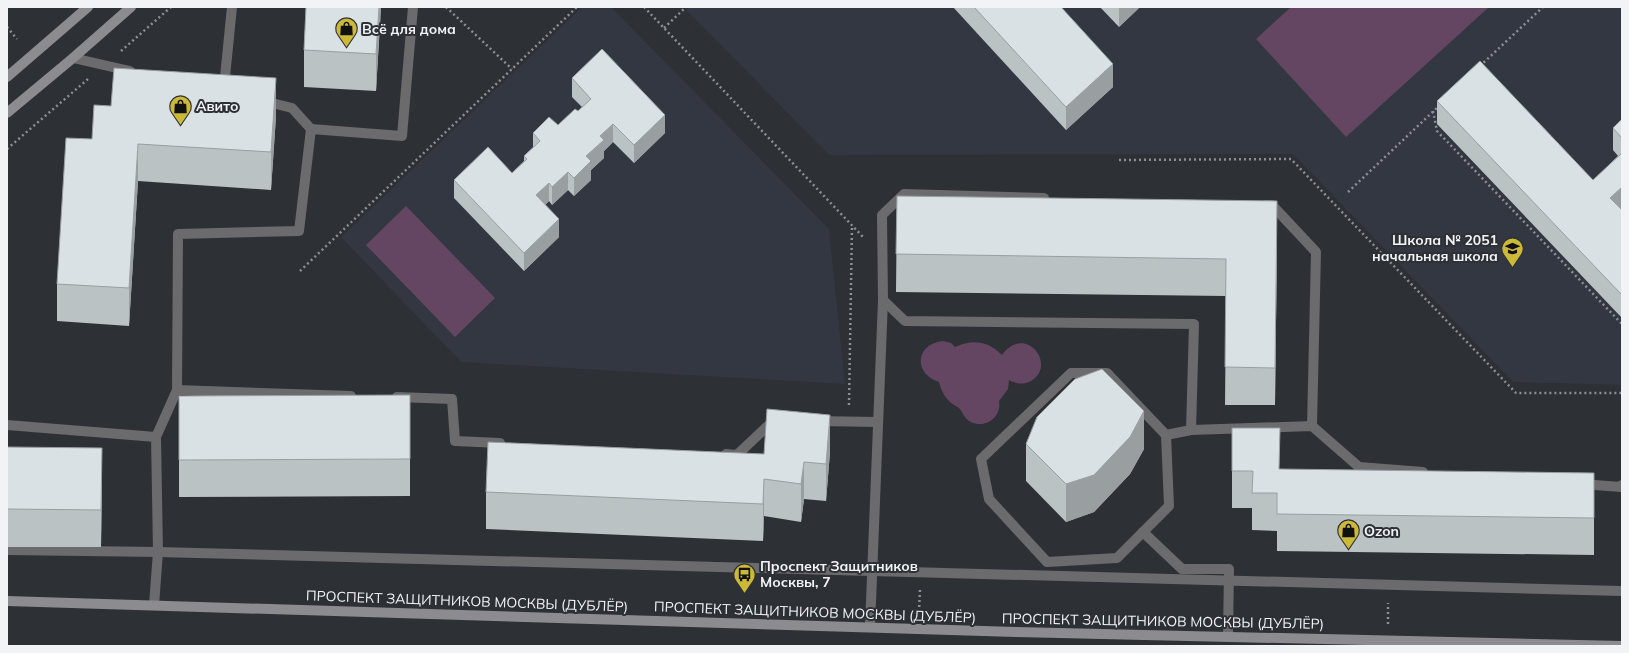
<svg xmlns="http://www.w3.org/2000/svg" width="1629" height="653" viewBox="0 0 1629 653" font-family="Mulish,sans-serif">
  <style>
    .built { fill: #323741 }
    .green { fill: #654662 }
    .lines { fill: none; stroke-linecap: round; stroke-linejoin: round }
    .path { stroke: #8d8f92; stroke-width: 2.5; stroke-dasharray: 2 3; stroke-linecap: butt }
    .lane { stroke: #6b6a6d; stroke-width: 10 }
    .secondary { stroke: #8c8b8f; stroke-width: 10 }
    .wall { fill: #bbc2c4 }
    .shaded-wall { fill: #999ea0 }
    .building { fill: #dae1e4; stroke: #999ea0 }
    .labels { text-anchor: middle; stroke-width: 4; stroke-linejoin: round; paint-order: stroke }
    .poi-label { font-size: 14px; font-weight: bold; fill: #f2f3f6; stroke: #2d3034; text-anchor: start }
    .street-label { font-size: 14px; fill: #f2f3f6; stroke: #2d3034 }
  </style>
  <rect width="100%" height="100%" fill="#2d3034"/>
  <g class="built">
    <path d="M 582,7 L 611,7 L 829,229 L 845,384 L 461,362 L 341,237 Z"/>
    <path d="M 689,7 L 1622,7 L 1622,385 L 1513,382 L 1293,154 L 829,155 L 686,10 Z"/>
  </g>
  <g class="green">
    <path d="M 1291,7 L 1489,7 L 1346,137 L 1256,39 Z"/>
    <path d="M 406,206 L 495,298 L 455,337 L 366,245 Z"/>
    <path d="M 943,341 L 951,343 L 955,347 C 973,339 988,341 1002,355 C 1025,323 1058,365 1031,381 C 1023,385 1016,384 1009,380 L 1008,389 L 999,401 C 1002,417 985,429 971,422 C 964,419 963,412 959,408 C 958,407 955,406 954,405 C 946,400 941,391 939,382 C 913,374 915,344 943,341 Z"/>
  </g>
  <g class="lines">
    <g class="path">
      <path d="M 446,7 L 512,69"/>
      <path d="M 644,7 L 864,238"/>
      <path d="M 7,27 L 17,39"/>
      <path d="M 664,28 L 686,7"/>
      <path d="M 121,51 L 171,7"/>
      <path d="M 1480,66 L 1543,7"/>
      <path d="M 1433,111 L 1437,131 L 1622,324"/>
      <path d="M 7,149 L 88,79"/>
      <path d="M 1119,160 L 1291,159 L 1516,393 L 1622,393"/>
      <path d="M 1348,192 L 1439,106"/>
      <path d="M 300,271 L 577,7"/>
      <path d="M 849,405 L 852,226"/>
      <path d="M 919,612 L 920,589"/>
      <path d="M 1388,624 L 1388,603"/>
    </g>
    <g class="lane">
      <path d="M 73,58 L 130,71"/>
      <path d="M 224,87 L 232,7"/>
      <path d="M 264,101 L 292,108 L 311,129"/>
      <path d="M 1044,198 L 904,194 L 882,215 L 883,300 L 905,321 L 1194,324 L 1191,430 L 1312,426 L 1359,467 L 1423,472"/>
      <path d="M 1266,205 L 1272,205 L 1316,252 L 1312,426"/>
      <path d="M 177,390 L 178,234 L 299,231 L 311,129 L 402,136 L 413,7"/>
      <path d="M 397,397 L 452,399 L 455,441 L 500,443"/>
      <path d="M 816,421 L 878,422"/>
      <path d="M 7,425 L 156,437 L 158,552 L 154,605"/>
      <path d="M 1166,435 L 1169,506 L 1117,558 L 1047,562 L 989,499 L 981,459 L 1071,373 L 1107,373 L 1166,435 L 1191,430"/>
      <path d="M 156,437 L 177,390 L 351,396"/>
      <path d="M 726,454 L 737,455 L 774,420"/>
      <path d="M 1581,484 L 1621,487 L 1622,485"/>
      <path d="M 1143,532 L 1182,569 L 1229,569 L 1228,636"/>
      <path d="M 7,550 L 158,552 L 1622,591"/>
      <path d="M 870,627 L 883,300"/>
    </g>
    <g class="secondary">
      <path d="M 7,77 L 88,7"/>
      <path d="M 7,113 L 73,58 L 131,7"/>
      <path d="M 7,601 L 1016,632 L 1622,646"/>
    </g>
  </g>
  <g class="wall">
    <path d="M 306,7 L 381,7 L 376,91 L 304,87 L 304,50 Z"/>
    <path d="M 953,7 L 1061,7 L 1113,87 L 1066,130 Z"/>
    <path d="M 1100,7 L 1140,7 L 1119,27 Z"/>
    <path d="M 572,78 L 665,133 L 634,163 L 613,142 L 604,151 L 604,158 L 591,170 L 591,180 L 574,196 L 568,190 L 552,205 L 549,201 L 545,205 L 559,237 L 524,271 L 454,198 L 454,180 L 512,173 L 524,161 L 524,156 L 533,148 L 533,133 L 558,125 L 578,111 L 582,107 L 572,97 Z"/>
    <path d="M 1437,101 L 1593,180 L 1618,156 L 1613,150 L 1613,128 L 1622,119 L 1622,318 L 1437,124 Z"/>
    <path d="M 111,106 L 276,116 L 271,190 L 138,181 L 129,326 L 57,321 L 57,284 L 92,139 Z"/>
    <path d="M 897,196 L 1277,238 L 1275,405 L 1225,405 L 1226,296 L 896,292 Z"/>
    <path d="M 410,395 L 410,496 L 179,497 L 179,396 Z"/>
    <path d="M 1026,444 L 1144,449 L 1130,474 L 1094,512 L 1066,522 L 1026,481 Z"/>
    <path d="M 7,447 L 102,485 L 101,547 L 7,547 Z"/>
    <path d="M 830,452 L 826,501 L 804,499 L 801,522 L 764,516 L 763,541 L 486,529 L 486,492 L 764,454 Z"/>
    <path d="M 1280,469 L 1594,510 L 1594,555 L 1277,551 L 1277,531 L 1252,530 L 1252,508 L 1232,508 L 1232,471 Z"/>
  </g>
  <g class="shaded-wall">
    <path d="M 379,7 L 381,7 L 376,91 L 376,54 Z"/>
    <path d="M 1119,7 L 1140,7 L 1119,27 Z"/>
    <path d="M 1113,64 L 1113,87 L 1066,130 L 1066,107 Z"/>
    <path d="M 276,78 L 276,116 L 271,190 L 271,152 Z"/>
    <path d="M 665,115 L 665,133 L 634,163 L 634,145 Z"/>
    <path d="M 613,124 L 613,142 L 604,151 L 604,158 L 591,170 L 591,180 L 574,196 L 574,178 L 586,156 L 600,136 Z"/>
    <path d="M 138,144 L 138,181 L 129,326 L 129,288 Z"/>
    <path d="M 568,172 L 568,190 L 552,205 L 552,187 Z"/>
    <path d="M 549,183 L 549,201 L 536,214 L 536,195 Z"/>
    <path d="M 1622,187 L 1622,210 L 1610,221 L 1610,198 Z"/>
    <path d="M 1277,201 L 1277,238 L 1275,405 L 1275,368 Z"/>
    <path d="M 559,219 L 559,237 L 524,271 L 524,253 Z"/>
    <path d="M 1144,411 L 1144,449 L 1130,474 L 1094,512 L 1066,522 L 1066,484 Z"/>
    <path d="M 830,415 L 830,452 L 826,501 L 826,464 Z"/>
    <path d="M 102,448 L 102,485 L 101,547 L 101,510 Z"/>
    <path d="M 804,462 L 804,499 L 801,522 L 801,484 Z"/>
    <path d="M 764,479 L 764,516 L 763,541 L 763,504 Z"/>
  </g>
  <g class="building">
    <path d="M 306,7 L 379,7 L 376,54 L 304,50 Z"/>
    <path d="M 974,7 L 1061,7 L 1113,64 L 1066,107 Z"/>
    <path d="M 602,49 L 665,115 L 634,145 L 613,124 L 600,136 L 604,140 L 586,156 L 591,161 L 574,178 L 568,172 L 552,187 L 549,183 L 536,195 L 559,219 L 524,253 L 454,180 L 488,147 L 512,173 L 527,159 L 524,156 L 540,141 L 533,133 L 549,117 L 558,125 L 575,109 L 578,111 L 591,99 L 572,78 Z"/>
    <path d="M 1480,61 L 1593,180 L 1622,153 L 1622,187 L 1610,198 L 1622,210 L 1622,295 L 1437,101 Z"/>
    <path d="M 114,68 L 276,78 L 271,152 L 138,144 L 129,288 L 57,284 L 66,138 L 92,139 L 94,105 L 111,106 Z"/>
    <path d="M 1622,119 L 1622,138 L 1613,128 Z"/>
    <path d="M 897,196 L 1277,201 L 1275,368 L 1225,367 L 1226,259 L 896,254 Z"/>
    <path d="M 1102,369 L 1144,411 L 1130,437 L 1094,475 L 1066,484 L 1026,444 L 1037,417 L 1075,379 Z"/>
    <path d="M 410,395 L 410,459 L 179,460 L 179,396 Z"/>
    <path d="M 767,409 L 830,415 L 826,464 L 804,462 L 801,484 L 764,479 L 763,504 L 486,492 L 488,442 L 764,454 Z"/>
    <path d="M 1232,428 L 1280,428 L 1279,469 L 1594,473 L 1594,518 L 1277,514 L 1277,493 L 1252,493 L 1253,471 L 1232,471 Z"/>
    <path d="M 7,447 L 102,448 L 101,510 L 7,509 Z"/>
  </g>
  <defs>
    <symbol id="shop-pin" viewBox="-11 -11 22 30"><path d="M0 17L-7.5 6A9.5 9.5 0 1 1 7.5 6Z" fill="#ccb938" stroke="#2d3034"/><path d="M-5-2.5h2.3a2.7 3.5 0 0 1 5.4 0H5L5.5 6h-11ZM-1.5-2.5h3a1.5 2.3 0 0 0-3 0Z" fill="#111"/></symbol>
    <symbol id="school-pin" viewBox="-11 -11 22 30"><path d="M0 17L-7.5 6A9.5 9.5 0 1 1 7.5 6Z" fill="#ccb938" stroke="#2d3034"/><path d="M0-5L7-2L0 1L-7-2ZM-4 1L0 2.5L4 1V4Q0 6-4 4Z" fill="#111"/></symbol>
    <symbol id="bus-pin" viewBox="-11 -11 22 30"><path d="M0 17L-7.5 6A9.5 9.5 0 1 1 7.5 6Z" fill="#ccb938" stroke="#2d3034"/><path d="M-5-6H5V4H4V6H2V4H-2V6H-4V4H-5ZM-3.5-4V0h7V-4ZM-3.5 1.2v1.5H-2V1.2ZM2 1.2v1.5H3.5V1.2Z" fill="#111"/></symbol>
  </defs>
  <g fill-rule="evenodd">
    <use href="#shop-pin" x="334" y="16" width="25" height="34"/>
    <use href="#shop-pin" x="168" y="94" width="25" height="34"/>
    <use href="#school-pin" x="1500" y="236" width="25" height="34"/>
    <use href="#shop-pin" x="1336" y="518" width="25" height="34"/>
    <use href="#bus-pin" x="732" y="562" width="25" height="34"/>
  </g>
  <g class="labels">
    <g class="poi-label">
      <text x="362" y="34">Всё для дома</text>
      <text x="196" y="111">Авито</text>
      <text x="1498" y="245" text-anchor="end">Школа № 2051<tspan x="1498" dy="16">начальная школа</tspan></text>
      <text x="1364" y="536">Ozon</text>
      <text x="760" y="571">Проспект Защитников<tspan x="760" dy="16">Москвы, 7</tspan></text>
    </g>
    <g class="street-label">
      <text transform="translate(467 601) rotate(2)" y="5">ПРОСПЕКТ ЗАЩИТНИКОВ МОСКВЫ (ДУБЛЁР)</text>
      <text transform="translate(815 612) rotate(2)" y="5">ПРОСПЕКТ ЗАЩИТНИКОВ МОСКВЫ (ДУБЛЁР)</text>
      <text transform="translate(1163 621) rotate(1)" y="5">ПРОСПЕКТ ЗАЩИТНИКОВ МОСКВЫ (ДУБЛЁР)</text>
    </g>
  </g>
  <rect width="1629" height="653" fill="none" stroke="#f2f3f6" stroke-width="16"/>
</svg>
